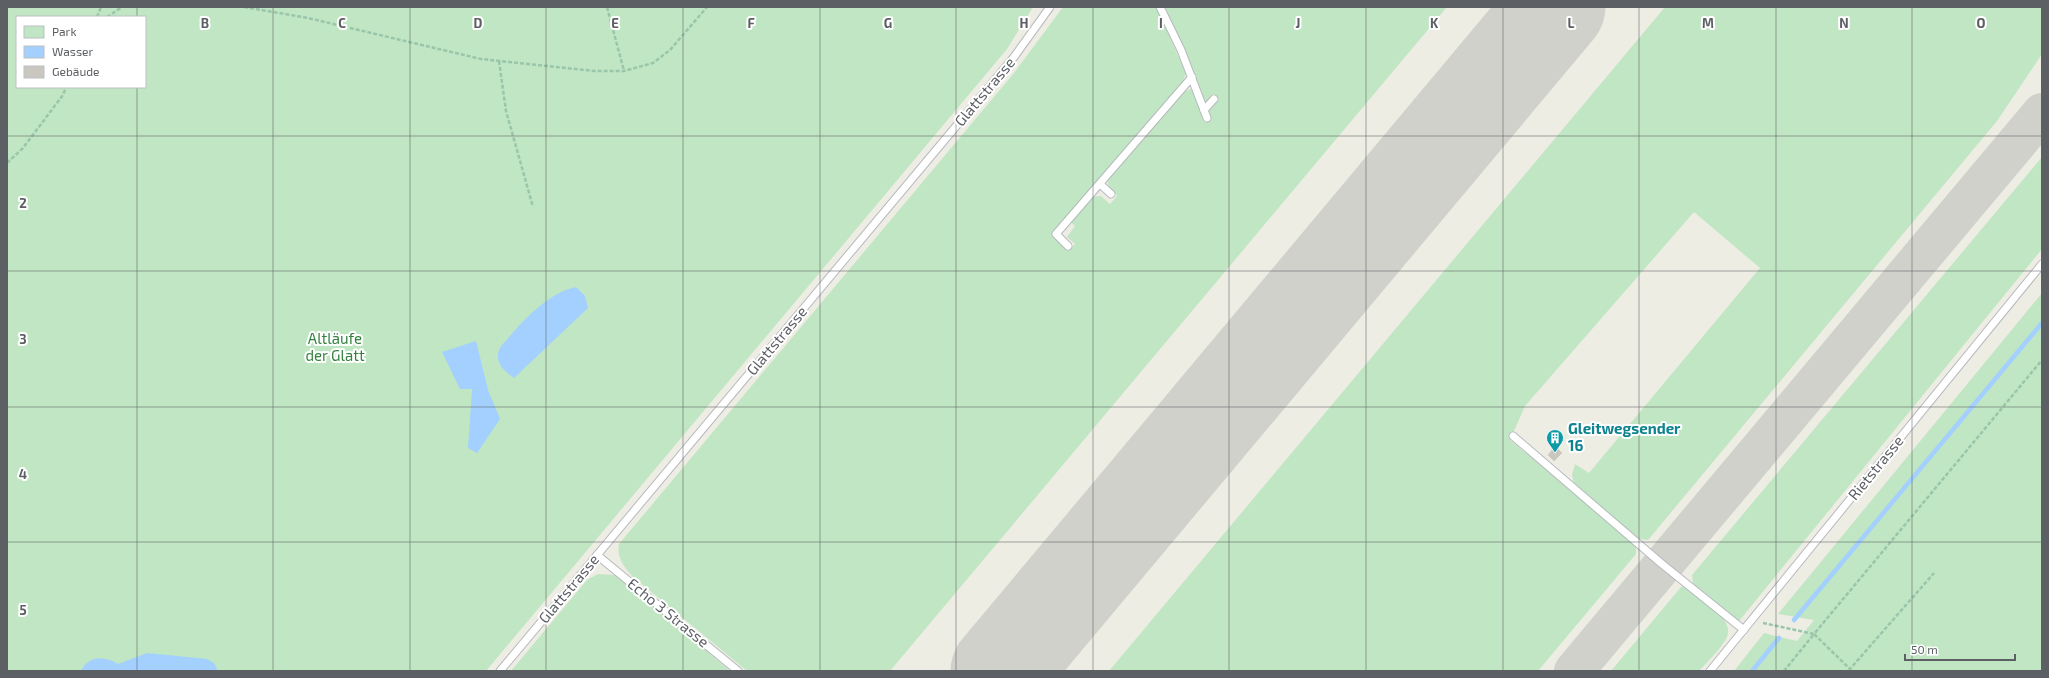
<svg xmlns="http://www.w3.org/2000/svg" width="2049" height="678" viewBox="0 0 2049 678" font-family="'Exo 2',sans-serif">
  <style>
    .green { fill: #c0e6c3; fill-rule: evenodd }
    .water { fill: #a3d0fe }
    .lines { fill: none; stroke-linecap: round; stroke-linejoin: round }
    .stream { stroke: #a3d0fe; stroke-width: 4.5 }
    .taxiway { stroke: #d1d1cc; stroke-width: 40 }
    .runway { stroke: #d1d1cc; stroke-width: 99 }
    .building { fill: #cac7c1; stroke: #d3cfc2 }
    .lane-casing { stroke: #b6b9be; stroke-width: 9 }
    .path { stroke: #99c6aa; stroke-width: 2.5; stroke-dasharray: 4 2; stroke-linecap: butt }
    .lane { stroke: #fff; stroke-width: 7 }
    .grid { fill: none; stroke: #5c5f64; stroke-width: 1; stroke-opacity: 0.55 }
    .labels { text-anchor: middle; stroke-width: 4; stroke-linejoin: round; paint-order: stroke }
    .street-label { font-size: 15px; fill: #5c5f64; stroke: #fff }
    .park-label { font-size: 15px; fill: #35823f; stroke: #fff }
    .culture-label { font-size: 15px; font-weight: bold; fill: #0d838f; stroke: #fff; text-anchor: start }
    .grid-label { font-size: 13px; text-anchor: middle; font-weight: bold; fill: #5c5f64; stroke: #fff; stroke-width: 4; stroke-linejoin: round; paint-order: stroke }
  </style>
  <rect width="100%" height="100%" fill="#eeede4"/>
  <g class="green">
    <path d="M 7,7 L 1033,7 L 1007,49 L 486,671 L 7,671 ZM 17,17 L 145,17 L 145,87 L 17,87 Z"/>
    <path d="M 1063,7 L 1156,7 L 1186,73 L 1182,84 L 1051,235 L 1069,251 L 1075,244 L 1067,237 L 1075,226 L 1070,222 L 1091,197 L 1101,196 L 1110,204 L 1117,196 C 1112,190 1106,187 1108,178 L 1182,93 L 1190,89 L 1193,91 L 1204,122 L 1210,120 L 1208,111 L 1218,99 L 1213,94 L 1205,104 L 1184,50 L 1163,7 L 1447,7 L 890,671 L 747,671 L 632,576 C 624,567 616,556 619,544 L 1014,73 Z"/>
    <path d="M 1665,7 L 2042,7 L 2042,54 L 1997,121 L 1648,540 L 1639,539 L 1574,484 L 1572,475 L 1575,464 L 1589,473 L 1760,268 L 1694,212 L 1525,406 L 1510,440 L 1631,542 L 1636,548 L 1636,554 L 1538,671 L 1109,671 Z"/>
    <path d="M 2042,157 L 2042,249 L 1739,621 L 1693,584 L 1692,575 Z"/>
    <path d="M 2042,293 L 2042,671 L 1734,671 L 1764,633 L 1797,641 L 1814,620 L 1778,614 Z"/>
    <path d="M 598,574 L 615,575 L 624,581 L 730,671 L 511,671 L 587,580 Z"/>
    <path d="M 1681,587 L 1685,587 C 1697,596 1736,619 1727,637 C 1721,649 1708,661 1699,671 L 1611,671 Z"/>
  </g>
  <g class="water">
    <path d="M 576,287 L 585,296 L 588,308 L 514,378 C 505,372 493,362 500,348 C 502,344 507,340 510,336 C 526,317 551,292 576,287 Z"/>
    <path d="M 476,341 L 488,390 L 500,419 L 477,453 L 468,448 L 472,389 L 460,389 L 442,352 Z"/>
    <path d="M 147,653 L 207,659 L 214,663 L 217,669 L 216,671 L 81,671 C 89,655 104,656 118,664 Z"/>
  </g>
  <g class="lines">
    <g class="stream">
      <path d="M 1794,620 L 2042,323"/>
      <path d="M 1752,671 L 1779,638"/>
    </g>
    <path class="taxiway" d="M 1574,671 L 2042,113"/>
    <path class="runway" d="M 1000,671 L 1556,7"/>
  </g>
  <path class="building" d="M 1555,446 L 1562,453 L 1554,461 L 1548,455 Z"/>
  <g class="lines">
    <defs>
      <g id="lane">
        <path d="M 1160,7 L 1181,50 L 1207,118"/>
        <path d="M 1204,110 L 1214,99"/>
        <path d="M 1100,184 L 1111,194"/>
        <path d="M 1068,246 L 1056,234 L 1192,77"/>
        <path d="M 1513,436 L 1662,564 L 1744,630"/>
        <path d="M 597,555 L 738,671"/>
        <path d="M 500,671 L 1014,57 L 1050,7"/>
        <path d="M 1710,671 L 2042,264"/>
      </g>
    </defs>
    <use href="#lane" class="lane-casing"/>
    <g class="path">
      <path d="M 244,7 L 308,18 L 481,59 L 594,71 L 624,71 L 653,63 L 670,50 L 707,7"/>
      <path d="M 607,7 L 624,71"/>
      <path d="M 97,17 L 101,7"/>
      <path d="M 107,17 L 122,7"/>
      <path d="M 499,61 L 506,111 L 533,207"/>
      <path d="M 7,163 L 23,148 L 63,95 L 66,87"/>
      <path d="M 1763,623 L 1814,634 L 2042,360"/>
      <path d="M 1784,671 L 1814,634 L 1850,669 L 1934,573"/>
    </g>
    <use href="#lane" class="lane"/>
  </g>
  <path class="grid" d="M 137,7 L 137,17M 273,7 L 273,671M 410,7 L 410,671M 546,7 L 546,671M 683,7 L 683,671M 820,7 L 820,671M 956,7 L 956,671M 1093,7 L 1093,671M 1229,7 L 1229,671M 1366,7 L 1366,671M 1503,7 L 1503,671M 1639,7 L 1639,671M 1776,7 L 1776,671M 1912,7 L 1912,671M 137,87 L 137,671M 7,136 L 2042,136M 7,271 L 2042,271M 7,407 L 2042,407M 7,542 L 2042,542"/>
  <defs>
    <symbol id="building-pin" viewBox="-11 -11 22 30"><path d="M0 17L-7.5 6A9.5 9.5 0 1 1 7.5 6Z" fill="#0f9aa8" stroke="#fff"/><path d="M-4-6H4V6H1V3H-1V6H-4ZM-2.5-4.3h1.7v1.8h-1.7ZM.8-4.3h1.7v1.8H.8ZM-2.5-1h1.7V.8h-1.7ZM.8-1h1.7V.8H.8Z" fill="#fff"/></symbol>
  </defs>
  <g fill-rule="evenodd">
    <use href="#building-pin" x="1545" y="428" width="20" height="27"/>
  </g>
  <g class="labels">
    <g class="street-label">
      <text transform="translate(985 92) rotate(-50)" y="5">Glattstrasse</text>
      <text transform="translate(777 341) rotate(-50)" y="5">Glattstrasse</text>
      <text transform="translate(1876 468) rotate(-51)" y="5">Rietstrasse</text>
      <text transform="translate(569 589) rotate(-50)" y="5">Glattstrasse</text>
      <text transform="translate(668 613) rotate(39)" y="5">Echo 3 Strasse</text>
    </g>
    <g class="park-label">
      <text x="335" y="344">Altläufe<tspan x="335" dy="17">der Glatt</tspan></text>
    </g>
    <g class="culture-label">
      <text x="1568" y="434">Gleitwegsender<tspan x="1568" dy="17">16</tspan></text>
    </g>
  </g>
  <g class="grid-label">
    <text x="205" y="28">B</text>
    <text x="342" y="28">C</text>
    <text x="478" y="28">D</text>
    <text x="615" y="28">E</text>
    <text x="751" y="28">F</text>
    <text x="888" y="28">G</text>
    <text x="1024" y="28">H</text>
    <text x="1161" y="28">I</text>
    <text x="1298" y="28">J</text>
    <text x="1434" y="28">K</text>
    <text x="1571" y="28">L</text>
    <text x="1708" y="28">M</text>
    <text x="1844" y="28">N</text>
    <text x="1981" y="28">O</text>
    <text x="23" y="208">2</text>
    <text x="23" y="344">3</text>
    <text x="23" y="479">4</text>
    <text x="23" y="615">5</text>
  </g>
  <rect width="2049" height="678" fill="none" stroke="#5c5f64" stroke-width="16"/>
  <rect x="16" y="16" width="130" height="72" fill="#ffffff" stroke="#bebfc1"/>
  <rect x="24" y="26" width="20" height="12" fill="#c0e6c3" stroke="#bebfc1"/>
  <text x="52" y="36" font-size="12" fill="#5c5f64">Park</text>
  <rect x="24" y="46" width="20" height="12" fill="#a3d0fe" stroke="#bebfc1"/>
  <text x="52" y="56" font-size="12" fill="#5c5f64">Wasser</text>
  <rect x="24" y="66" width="20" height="12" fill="#cac7c1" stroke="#bebfc1"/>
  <text x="52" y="76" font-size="12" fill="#5c5f64">Gebäude</text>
  <path d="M1905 654v6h110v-6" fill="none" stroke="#5c5f64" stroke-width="2"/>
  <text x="1911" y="654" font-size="12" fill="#5c5f64" stroke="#ffffff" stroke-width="3" paint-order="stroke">50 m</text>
</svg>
